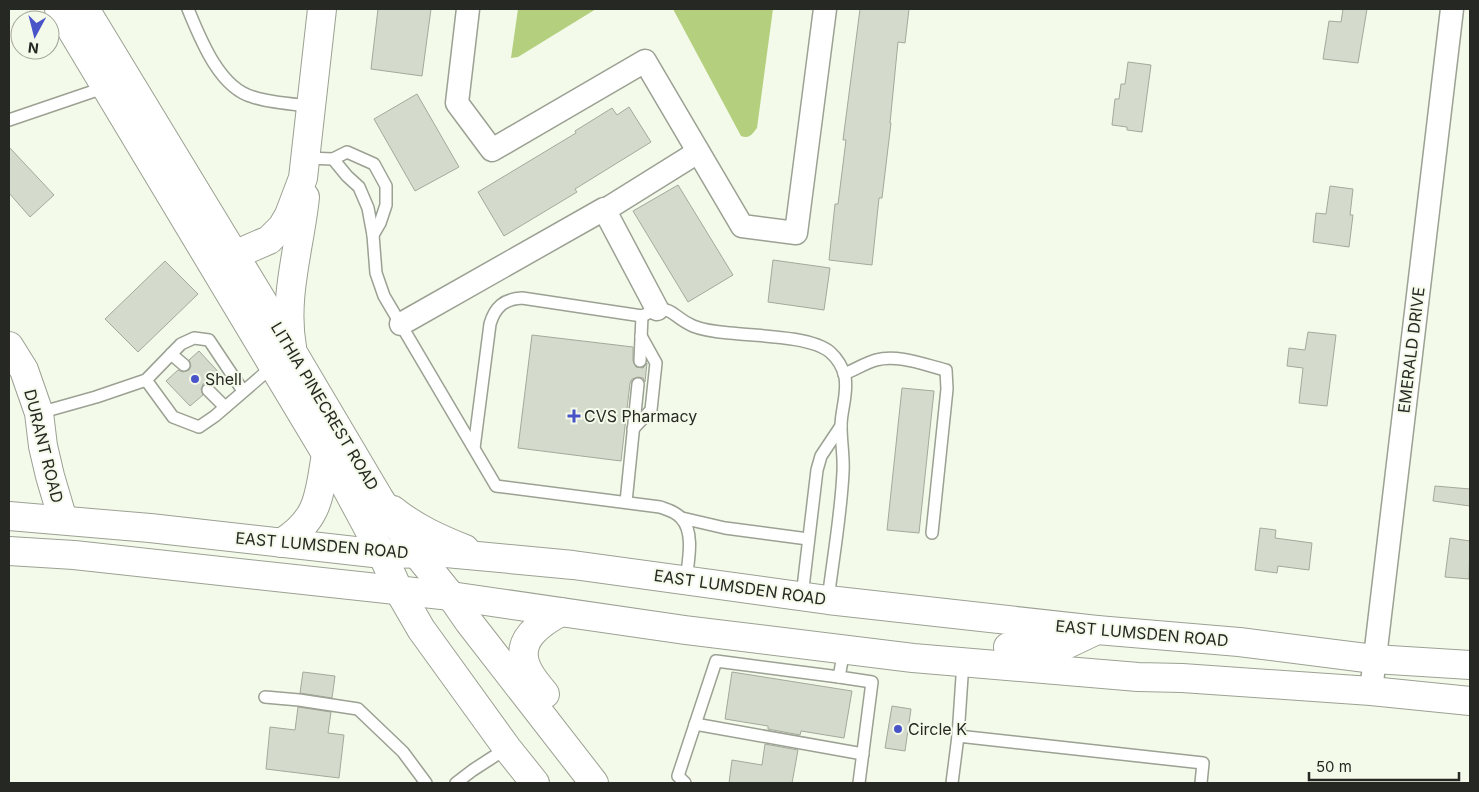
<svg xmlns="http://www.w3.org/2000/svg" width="1479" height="792" viewBox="0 0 1479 792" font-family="Inter,sans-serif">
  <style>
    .green { fill: #b4d07f }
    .building { fill: #d5dbcc; stroke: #a4a99b }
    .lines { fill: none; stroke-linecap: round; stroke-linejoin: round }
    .lane-casing { stroke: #9ba193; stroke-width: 14 }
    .street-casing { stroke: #9ba193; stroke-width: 25 }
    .secondary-casing { stroke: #9ba193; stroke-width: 30 }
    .lane { stroke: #fff; stroke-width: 11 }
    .street { stroke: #fff; stroke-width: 22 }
    .secondary { stroke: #fff; stroke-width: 28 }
    .poi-dot { fill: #4a54c9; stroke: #f4faea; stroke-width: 2 }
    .labels { text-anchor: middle; stroke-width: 4; stroke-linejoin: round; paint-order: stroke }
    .street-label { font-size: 16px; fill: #262823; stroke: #f4faea }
    .poi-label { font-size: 16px; fill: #262823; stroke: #f4faea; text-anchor: start }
  </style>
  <rect width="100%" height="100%" fill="#f4faea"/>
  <g class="green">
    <path d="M 518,9 L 596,9 L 518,57 L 511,58 Z"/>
    <path d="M 673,9 L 773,9 L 757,128 C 752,134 750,139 741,136 Z"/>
  </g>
  <g class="building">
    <path d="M 378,9 L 431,9 L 422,76 L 371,69 Z"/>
    <path d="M 860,9 L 909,9 L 905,43 L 898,42 L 890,123 L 891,123 L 882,198 L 879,198 L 872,265 L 829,260 L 835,204 L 838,204 L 846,140 L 843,140 Z"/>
    <path d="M 1343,9 L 1367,9 L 1358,63 L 1323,59 L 1329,21 L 1341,22 Z"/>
    <path d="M 1128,62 L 1151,65 L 1142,132 L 1127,130 L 1127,127 L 1112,125 L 1115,99 L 1119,99 L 1121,84 L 1125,84 Z"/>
    <path d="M 417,94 L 459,167 L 415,191 L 374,119 Z"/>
    <path d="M 629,107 L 651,142 L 575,189 L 577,192 L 504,236 L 478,192 L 576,133 L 575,131 L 612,108 L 617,115 Z"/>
    <path d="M 9,147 L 54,195 L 30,217 L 9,193 Z"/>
    <path d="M 678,185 L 733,275 L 688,302 L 633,211 Z"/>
    <path d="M 1330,186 L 1353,189 L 1350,215 L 1353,215 L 1349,247 L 1313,242 L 1316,213 L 1326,214 Z"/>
    <path d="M 773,260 L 830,268 L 824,310 L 768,302 Z"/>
    <path d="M 165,261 L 198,294 L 138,352 L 105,319 Z"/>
    <path d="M 1308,332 L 1336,335 L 1327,406 L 1299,403 L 1303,368 L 1287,366 L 1289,348 L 1305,350 Z"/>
    <path d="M 532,335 L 633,347 L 633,361 L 636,367 L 643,368 L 647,363 L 645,382 L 643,378 L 638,377 L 632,379 L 630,383 L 621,461 L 518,448 Z"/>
    <path d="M 199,351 L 223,377 L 214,385 L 209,383 L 203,384 L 201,389 L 203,395 L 190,406 L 166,381 L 178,370 L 183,372 L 189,370 L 191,366 L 189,360 Z"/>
    <path d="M 902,388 L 934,391 L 919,533 L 887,530 Z"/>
    <path d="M 1435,486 L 1470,489 L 1470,506 L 1433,501 Z"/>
    <path d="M 1260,528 L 1276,530 L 1275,538 L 1312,543 L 1309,570 L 1278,566 L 1277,573 L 1255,570 Z"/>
    <path d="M 1450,538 L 1470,541 L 1469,579 L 1445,577 Z"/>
    <path d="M 303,672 L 335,676 L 332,698 L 300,693 Z"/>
    <path d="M 732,672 L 852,691 L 844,738 L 801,731 L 800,735 L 768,729 L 768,726 L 725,719 Z"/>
    <path d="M 892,706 L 911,709 L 905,751 L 885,748 Z"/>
    <path d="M 298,707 L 331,712 L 328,733 L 344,735 L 339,778 L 266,769 L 270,727 L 295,730 Z"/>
    <path d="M 765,744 L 798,750 L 792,783 L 729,783 L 732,760 L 762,765 Z"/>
  </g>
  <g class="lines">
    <defs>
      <g id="lane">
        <path d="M 188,9 C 200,38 219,88 253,97 C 271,103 292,104 311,106"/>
        <path d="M 9,120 L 106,87"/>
        <path d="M 306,158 L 333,159 L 347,152 L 374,164 L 386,186 L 386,205 L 380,223 L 373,235"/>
        <path d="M 333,159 L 347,176 L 359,187 L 368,208 L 373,235 L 376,273 L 384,296 L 496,486 L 660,507 C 668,510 676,512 681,518 C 695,532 688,562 686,580"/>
        <path d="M 171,354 L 184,365"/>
        <path d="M 640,361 L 642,316"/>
        <path d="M 844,374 C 855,370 865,363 876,360 C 898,354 925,365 946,370 L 947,389 L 932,533"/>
        <path d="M 146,380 L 173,417 L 199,427 L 215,416 L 273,366"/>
        <path d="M 208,390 L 225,407"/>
        <path d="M 39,413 L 96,397 L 146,380 L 181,344 L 194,338 L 209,340 L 243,391"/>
        <path d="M 633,429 L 651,410 L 656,363 L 641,336"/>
        <path d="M 474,448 L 490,324 C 495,307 504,299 522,298 L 642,316 C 673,301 668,315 693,326 C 705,331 718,332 730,333 C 755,336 811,336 830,352 C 837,358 843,368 845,377 C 848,394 841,410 841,426 C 841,442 844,457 843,472 C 841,515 833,558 828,600"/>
        <path d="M 626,502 L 638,384"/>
        <path d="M 682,518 L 725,528 L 808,539"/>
        <path d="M 802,596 L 817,470 L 821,456 L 841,426"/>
        <path d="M 844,650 L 839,677 L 872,682 L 859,783"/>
        <path d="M 265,697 L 299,700 L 358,709 L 403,752 L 426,783"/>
        <path d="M 695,724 L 863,754"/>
        <path d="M 958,736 L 963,662"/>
        <path d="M 456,783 L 473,770 L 507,748"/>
        <path d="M 685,783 L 678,776 L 716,661 L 839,677"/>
        <path d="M 952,783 L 958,736 L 1203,763 L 1201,783"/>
      </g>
      <g id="street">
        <path d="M 468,9 L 457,103 L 492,150 L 645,61 L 742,226 L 796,233 L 825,9"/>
        <path d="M 605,210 L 698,152"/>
        <path d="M 401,324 L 604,209 L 657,309"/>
        <path d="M 1371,691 L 1452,9"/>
      </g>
      <g id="secondary">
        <path d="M 59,9 L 346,487 L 382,554 L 399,591 L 421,629 L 507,748 L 535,783"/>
        <path d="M 85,9 L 266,307 L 379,498 L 417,554 L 451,596 L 469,622 L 594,783"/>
        <path d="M 234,255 L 269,240 L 282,227 L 289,215 L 303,178 L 322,9"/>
        <path d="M 9,346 L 24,370 L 39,413 L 43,446 L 50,476 L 63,520"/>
        <path d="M 292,347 C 283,297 300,246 305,197"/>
        <path d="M 393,510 C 415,528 440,539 465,549"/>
        <path d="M 9,516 L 150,528 L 382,554 L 446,553 L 573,565 L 828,600 L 1097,630 L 1239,642 L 1374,659 L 1470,665"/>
        <path d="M 281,543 C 320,519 319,495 326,454"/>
        <path d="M 9,551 L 74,555 L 451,596 L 685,630 L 913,658 L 1138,677 L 1182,678 L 1371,691 L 1470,701"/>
        <path d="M 1008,647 L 1041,650 L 1057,649 L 1097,630"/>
        <path d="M 545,694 C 539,686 531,678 527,668 C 514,641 540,623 561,612"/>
      </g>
    </defs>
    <use href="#lane" class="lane-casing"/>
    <use href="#street" class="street-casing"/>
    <use href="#secondary" class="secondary-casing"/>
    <use href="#lane" class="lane"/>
    <use href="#street" class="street"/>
    <use href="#secondary" class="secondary"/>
  </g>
  <g class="poi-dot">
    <circle cx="195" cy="379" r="5"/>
    <path d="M571.5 408.5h5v5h5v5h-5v5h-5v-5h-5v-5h5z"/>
    <circle cx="898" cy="729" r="5"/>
  </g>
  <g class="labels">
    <g class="street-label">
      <text transform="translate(1411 350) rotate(-83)" y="6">EMERALD DRIVE</text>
      <text transform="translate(325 406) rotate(59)" y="6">LITHIA PINECREST ROAD</text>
      <text transform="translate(44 446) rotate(76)" y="6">DURANT ROAD</text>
      <text transform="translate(322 545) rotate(5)" y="6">EAST LUMSDEN ROAD</text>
      <text transform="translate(740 587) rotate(8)" y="6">EAST LUMSDEN ROAD</text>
      <text transform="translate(1142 633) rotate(5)" y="6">EAST LUMSDEN ROAD</text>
    </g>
    <g class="poi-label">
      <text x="205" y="385">Shell</text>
      <text x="584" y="422">CVS Pharmacy</text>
      <text x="908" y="735">Circle K</text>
    </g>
  </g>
  <rect width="1479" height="792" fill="none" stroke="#262823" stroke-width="20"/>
  <g transform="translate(35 35) rotate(187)"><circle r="24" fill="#f4faea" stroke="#a2a69a"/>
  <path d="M0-4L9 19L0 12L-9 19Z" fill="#4a54c9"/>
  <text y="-8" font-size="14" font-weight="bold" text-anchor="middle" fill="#262823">N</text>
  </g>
  <path d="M1309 772v8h150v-8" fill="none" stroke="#262823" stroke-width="2.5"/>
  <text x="1316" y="772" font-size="15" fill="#262823" stroke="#f4faea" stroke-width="4" paint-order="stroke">50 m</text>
</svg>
